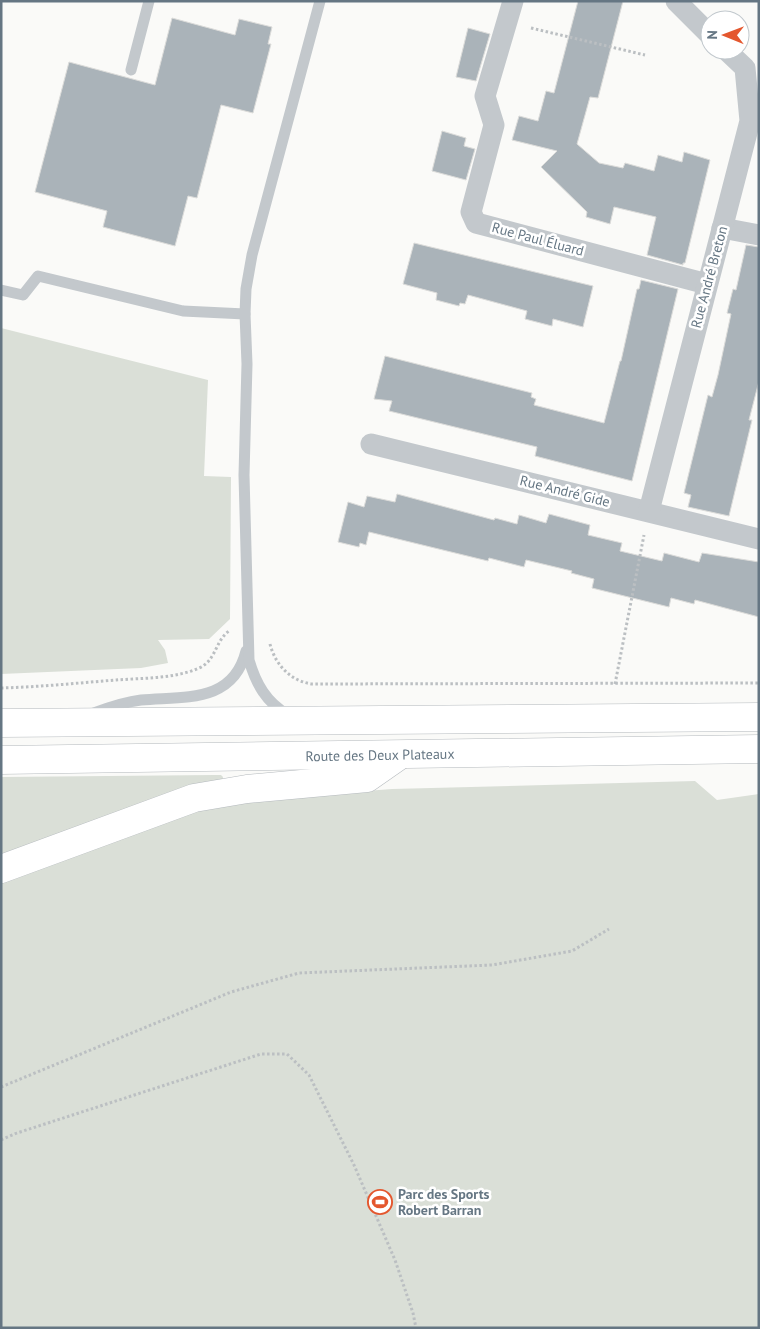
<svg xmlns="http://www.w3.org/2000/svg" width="760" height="1329" viewBox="0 0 760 1329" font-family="'PT Sans',sans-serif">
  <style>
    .green { fill: #dadfd7 }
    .building { fill: #aab3b9; stroke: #dcdcda }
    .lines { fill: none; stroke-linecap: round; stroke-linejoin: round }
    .primary-casing { stroke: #b5babe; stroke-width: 29 }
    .path { stroke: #bbbfc2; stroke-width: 3; stroke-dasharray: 2.5 2.5; stroke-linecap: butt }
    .lane { stroke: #c3c8cc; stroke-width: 11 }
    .street { stroke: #c3c8cc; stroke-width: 21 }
    .primary { stroke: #fff; stroke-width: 28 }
    .labels { text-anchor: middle; stroke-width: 5; stroke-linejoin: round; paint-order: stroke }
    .street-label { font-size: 14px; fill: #657683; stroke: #fff }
    .poi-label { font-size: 14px; font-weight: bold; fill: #657683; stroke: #fff; text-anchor: start }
  </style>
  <rect width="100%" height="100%" fill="#fafaf8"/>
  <g class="green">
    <path d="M 1,328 L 208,380 L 204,476 L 231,477 L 230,619 L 209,639 L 158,640 L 165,650 L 168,663 L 141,668 L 1,674 Z"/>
    <path d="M 214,775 L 221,775 L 223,777 L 222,782 L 1,859 L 1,777 Z"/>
    <path d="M 695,781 L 717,800 L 759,794 L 759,1328 L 1,1328 L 1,877 L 196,808 L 260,799 L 392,789 Z"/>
  </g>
  <g class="building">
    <path d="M 578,1 L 623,1 L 598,98 L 590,97 L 577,144 L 599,163 L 623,168 L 625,163 L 654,171 L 658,155 L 682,162 L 684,152 L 710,160 L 685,263 L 683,263 L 683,265 L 647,255 L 656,217 L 614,207 L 610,224 L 586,217 L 587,212 L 541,167 L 557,151 L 512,140 L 519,116 L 538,121 L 546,91 L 554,93 Z"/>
    <path d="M 172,18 L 235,35 L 239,19 L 272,27 L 268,44 L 271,44 L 253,113 L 221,105 L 197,198 L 188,196 L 175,246 L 103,227 L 107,211 L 35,192 L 69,62 L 155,85 Z"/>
    <path d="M 468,28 L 490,34 L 476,81 L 456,77 Z"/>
    <path d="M 442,131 L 466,138 L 464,146 L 475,149 L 466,180 L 432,171 Z"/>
    <path d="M 414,243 L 593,286 L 583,327 L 553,319 L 552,326 L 525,319 L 527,311 L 468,295 L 465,304 L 460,303 L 459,306 L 436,300 L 437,293 L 403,284 Z"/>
    <path d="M 746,245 L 759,247 L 759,381 L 749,420 L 752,420 L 729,516 L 688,507 L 691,495 L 684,493 L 708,395 L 712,397 L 718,375 L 731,314 L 727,313 L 733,289 L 736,290 Z"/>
    <path d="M 641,280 L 678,289 L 632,481 L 535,456 L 537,447 L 389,411 L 392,401 L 374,399 L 385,356 L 532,393 L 531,397 L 536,399 L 534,405 L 604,423 L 620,361 L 621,361 L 637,289 L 639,289 Z"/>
    <path d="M 397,494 L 494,520 L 495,518 L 517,524 L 519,515 L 546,523 L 549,514 L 590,525 L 588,535 L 622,543 L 620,551 L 662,561 L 664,553 L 699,562 L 702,553 L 759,562 L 759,617 L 695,600 L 694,604 L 671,598 L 669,607 L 592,588 L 594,579 L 571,573 L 572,571 L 526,560 L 524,567 L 489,558 L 488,561 L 369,532 L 366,545 L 360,543 L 359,547 L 338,542 L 348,502 L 364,507 L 367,496 L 395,502 Z"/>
  </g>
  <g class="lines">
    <defs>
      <g id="primary">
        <path d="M 1,723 L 759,717"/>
        <path d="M 1,760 L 759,749"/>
        <path d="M 1,869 L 194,798 L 247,789 L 367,778 L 400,755"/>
      </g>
    </defs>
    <use href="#primary" class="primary-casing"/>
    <g class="path">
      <path d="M 531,28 L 645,55"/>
      <path d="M 270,644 C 275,664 290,681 312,684 L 759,683"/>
      <path d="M 615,684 L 644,535"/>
      <path d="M 1,688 C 39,687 78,683 116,680 C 142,678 174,679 199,668 C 216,661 215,641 229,631"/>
      <path d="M 1,1087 L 231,992 L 299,973 L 492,965 L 572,951 L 609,929"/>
      <path d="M 1,1140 L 17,1133 L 261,1054 L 287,1054 L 309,1075 L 354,1165 L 395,1260 L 413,1313 L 416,1328"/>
    </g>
    <g class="lane">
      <path d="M 131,70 L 149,1"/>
      <path d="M 1,290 L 23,295 L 38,276 L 183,311 L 245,314"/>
      <path d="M 94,713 C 110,707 124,702 141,700 C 183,696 233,704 246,651"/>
      <path d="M 288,715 C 266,702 256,684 249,660 L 244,475 L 247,364 L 245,314 L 246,289 L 252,255 L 320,1"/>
    </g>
    <g class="street">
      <path d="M 513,1 L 485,96 L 494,125 L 471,212 L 476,223 L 707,284"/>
      <path d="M 676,1 L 710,35"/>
      <path d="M 722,228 L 759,235"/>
      <path d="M 371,444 L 759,539"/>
      <path d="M 649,511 L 750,121 L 745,68 L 726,50"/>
    </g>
    <use href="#primary" class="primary"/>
  </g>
  <defs>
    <symbol id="stadium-ring" viewBox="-11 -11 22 22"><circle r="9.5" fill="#fff" stroke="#e4572e" stroke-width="1.5"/><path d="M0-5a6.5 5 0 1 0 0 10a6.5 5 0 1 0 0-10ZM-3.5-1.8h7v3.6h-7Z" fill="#e4572e"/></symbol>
  </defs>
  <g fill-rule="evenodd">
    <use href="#stadium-ring" x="366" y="1188" width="28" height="28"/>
  </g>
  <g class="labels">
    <g class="street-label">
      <text transform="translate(538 239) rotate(15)" y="5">Rue Paul Éluard</text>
      <text transform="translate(709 277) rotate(-75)" y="5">Rue André Breton</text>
      <text transform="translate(565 491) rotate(14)" y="5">Rue André Gide</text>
      <text transform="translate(380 755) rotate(-1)" y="5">Route des Deux Plateaux</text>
    </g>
    <g class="poi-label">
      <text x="398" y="1199">Parc des Sports<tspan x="398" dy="16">Robert Barran</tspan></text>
    </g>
  </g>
  <rect width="760" height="1329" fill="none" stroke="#657683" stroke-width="5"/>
  <g transform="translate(725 35) rotate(271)"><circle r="24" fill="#ffffff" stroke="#c1c8cd"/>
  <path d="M0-4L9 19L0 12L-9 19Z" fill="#e4572e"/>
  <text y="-8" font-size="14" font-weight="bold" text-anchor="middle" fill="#657683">N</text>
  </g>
</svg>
